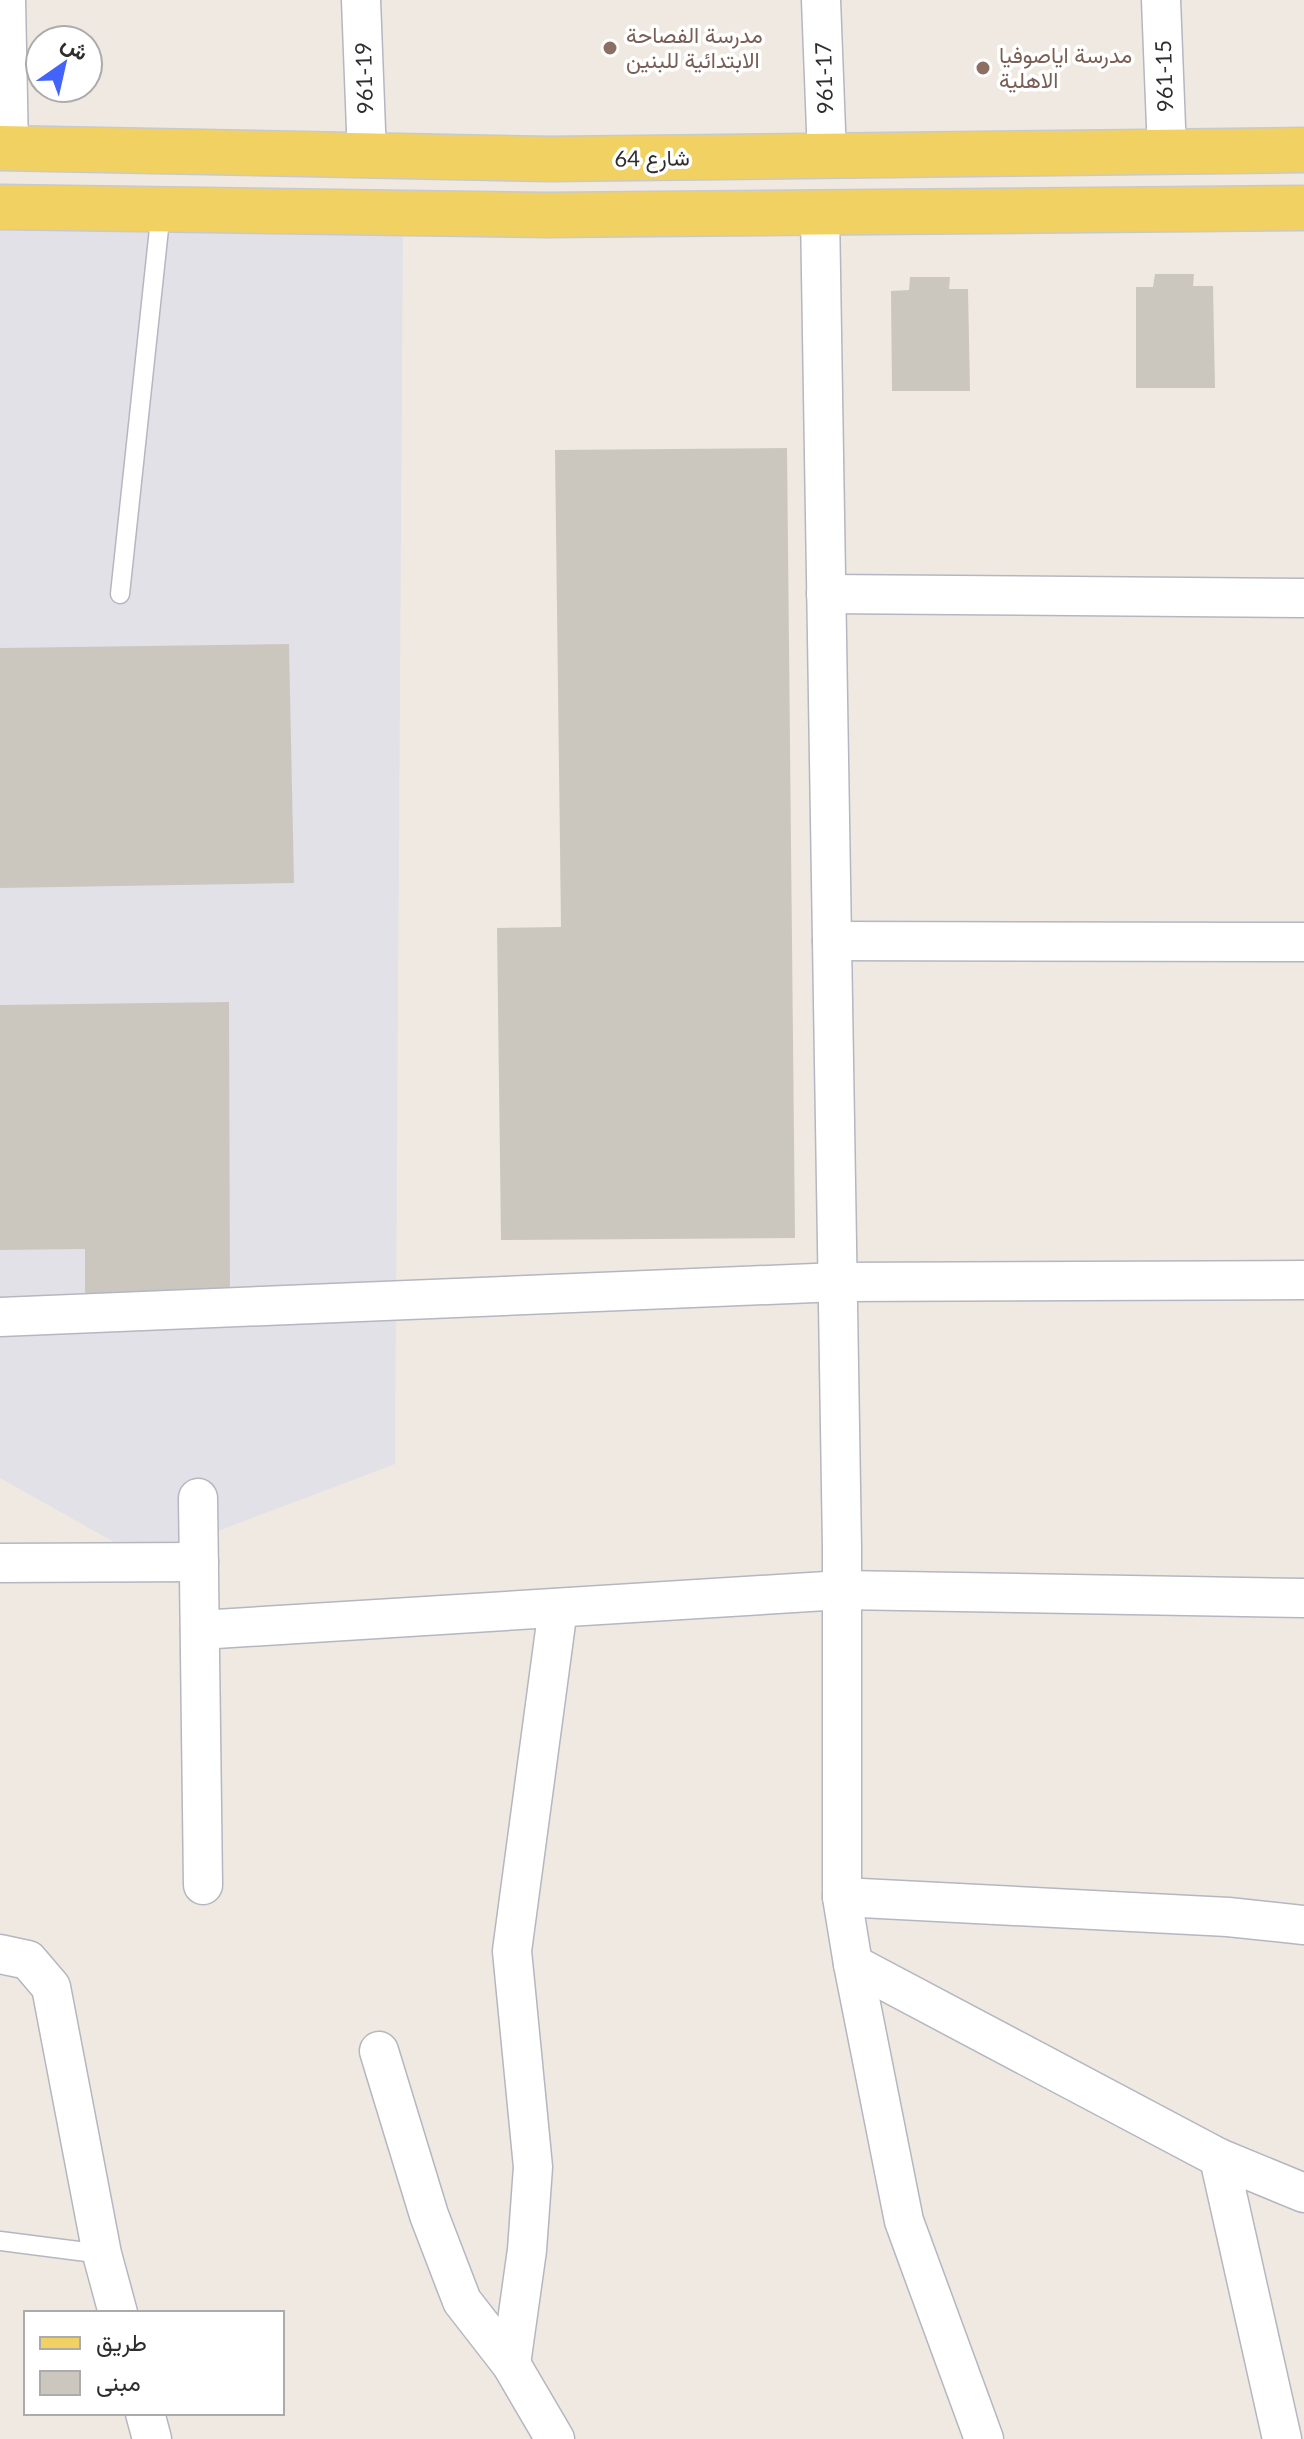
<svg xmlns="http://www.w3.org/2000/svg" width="1304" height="2439" viewBox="0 0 1304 2439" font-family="Lato,Vazirmatn,sans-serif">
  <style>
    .industrial { fill: #e3e1e8 }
    .building { fill: #cbc7bf }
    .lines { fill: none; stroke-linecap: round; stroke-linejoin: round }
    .service-casing { stroke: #b4b7c1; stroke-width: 21 }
    .minor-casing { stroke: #b4b7c1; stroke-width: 41 }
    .primary-casing { stroke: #c9c9c9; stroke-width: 47 }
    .service { stroke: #fff; stroke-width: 18 }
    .minor { stroke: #fff; stroke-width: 38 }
    .primary { stroke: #f2d163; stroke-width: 44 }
    .education-dot { fill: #8d6e63; stroke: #fff; stroke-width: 3 }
    .labels { text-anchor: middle; stroke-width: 7; stroke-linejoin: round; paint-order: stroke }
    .education-label { font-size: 22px; fill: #785e54; stroke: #fff; text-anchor: start }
    .street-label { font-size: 22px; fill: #2e2e2e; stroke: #fff }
  </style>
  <rect width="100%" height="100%" fill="#efe9e1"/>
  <path class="industrial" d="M 0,201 L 403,224 L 395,1464 L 144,1559 L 0,1478 Z"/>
  <g class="building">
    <path d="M 1155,274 L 1194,274 L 1193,286 L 1213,286 L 1215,388 L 1136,388 L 1136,287 L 1153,287 Z"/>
    <path d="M 910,277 L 950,277 L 949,289 L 968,289 L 970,391 L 892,391 L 891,291 L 909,290 Z"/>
    <path d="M 787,448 L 795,1238 L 501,1240 L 497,928 L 561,927 L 555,450 Z"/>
    <path d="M 289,644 L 294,883 L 0,888 L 0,648 Z"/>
    <path d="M 229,1002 L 230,1297 L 85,1298 L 85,1249 L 0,1250 L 0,1005 Z"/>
  </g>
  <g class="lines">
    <defs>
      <g id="service">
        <path d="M 120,594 L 161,210"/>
        <path d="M 0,2241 L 102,2254"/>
      </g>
      <g id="minor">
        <path d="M 6,0 L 9,149"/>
        <path d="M 361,0 L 367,156"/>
        <path d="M 821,0 L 827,156"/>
        <path d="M 1161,0 L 1167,152"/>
        <path d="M 820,212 L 842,1548 L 842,1897 L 853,1964 L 904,2221 L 984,2439"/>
        <path d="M 826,594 L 1304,598"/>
        <path d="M 832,941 L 1304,942"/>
        <path d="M 0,1317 L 838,1282 L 1304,1280"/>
        <path d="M 198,1498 L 203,1885"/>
        <path d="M 0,1563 L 199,1562"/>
        <path d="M 200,1630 L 842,1590 L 1304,1598"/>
        <path d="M 842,1897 L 1228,1917 L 1304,1925"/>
        <path d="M 0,1954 L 28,1960 L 51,1987 L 102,2254 L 118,2313"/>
        <path d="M 853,1964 L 1219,2158 L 1304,2193"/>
        <path d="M 379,2051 L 429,2215 L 462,2301 L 511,2364 L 555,2439"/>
        <path d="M 1219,2158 L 1282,2439"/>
        <path d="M 511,2364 L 527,2250 L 533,2167 L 512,1951 L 558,1608"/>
        <path d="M 145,2413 L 152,2439"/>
      </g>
      <g id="primary">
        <path d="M 0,148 L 551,159 L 1304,150"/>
        <path d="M 0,207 L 547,215 L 1304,208"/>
      </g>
    </defs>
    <use href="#service" class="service-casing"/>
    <use href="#minor" class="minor-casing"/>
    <use href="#primary" class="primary-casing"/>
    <use href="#service" class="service"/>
    <use href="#minor" class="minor"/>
    <use href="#primary" class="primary"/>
  </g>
  <g class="education-dot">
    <circle cx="610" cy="48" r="8"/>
    <circle cx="983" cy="68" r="8"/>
  </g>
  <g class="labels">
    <g class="education-label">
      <text x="626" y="43">مدرسة الفصاحة<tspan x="626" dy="25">الابتدائية للبنين</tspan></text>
      <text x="999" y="63">مدرسة اياصوفيا<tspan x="999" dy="25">الاهلية</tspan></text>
    </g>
    <g class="street-label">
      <text transform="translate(1164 76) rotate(-92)" y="8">961-15</text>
      <text transform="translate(364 78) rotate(-92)" y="8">961-19</text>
      <text transform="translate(824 78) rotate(-92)" y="8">961-17</text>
      <text transform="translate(652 158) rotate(-1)" y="8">شارع 64</text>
    </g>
  </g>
  <rect x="24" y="2311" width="260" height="104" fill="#ffffff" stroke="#ababab" stroke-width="2"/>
  <rect x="40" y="2337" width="40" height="12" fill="#f2d163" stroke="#ababab" stroke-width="2"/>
  <text x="96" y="2351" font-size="24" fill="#2e2e2e">طريق</text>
  <rect x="40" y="2371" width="40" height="24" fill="#cbc7bf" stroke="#ababab" stroke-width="2"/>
  <text x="96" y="2391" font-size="24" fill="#2e2e2e">مبنى</text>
  <g transform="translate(64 64) rotate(34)"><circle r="38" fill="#ffffff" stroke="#ababab" stroke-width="2"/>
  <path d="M0-6L14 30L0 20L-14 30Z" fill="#4264fb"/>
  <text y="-12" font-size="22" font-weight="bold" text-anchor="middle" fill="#2e2e2e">ش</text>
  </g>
</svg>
